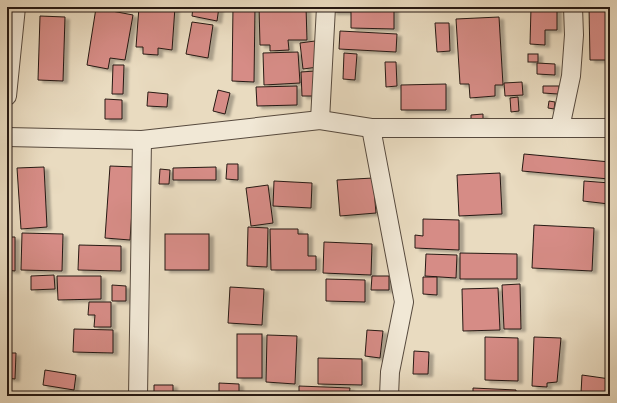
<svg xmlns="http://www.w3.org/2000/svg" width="617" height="403" viewBox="0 0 617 403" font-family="'IM FELL English',serif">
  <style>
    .building { fill: #d68c86; stroke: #261913; filter: url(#shadow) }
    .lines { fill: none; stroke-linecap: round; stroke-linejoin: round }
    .street-casing { stroke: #574a3e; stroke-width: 20 }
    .street { stroke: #f1e8d6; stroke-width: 18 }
  </style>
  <defs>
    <filter id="shadow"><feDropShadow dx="4.5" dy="2.5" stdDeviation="1" flood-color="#0004"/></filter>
  </defs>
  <rect width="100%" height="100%" fill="#e9dbc0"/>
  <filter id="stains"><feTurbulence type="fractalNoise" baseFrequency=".005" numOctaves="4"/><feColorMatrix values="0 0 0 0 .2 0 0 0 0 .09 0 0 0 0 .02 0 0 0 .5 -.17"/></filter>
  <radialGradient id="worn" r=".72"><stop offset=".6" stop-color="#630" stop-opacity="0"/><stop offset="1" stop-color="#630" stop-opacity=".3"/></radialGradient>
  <g class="building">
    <path d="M 139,7 L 175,7 L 172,50 L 158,48 L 158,55 L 143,54 L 143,47 L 136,47 Z"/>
    <path d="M 193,7 L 219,7 L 217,21 L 192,16 Z"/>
    <path d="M 233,7 L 255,7 L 254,82 L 232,81 Z"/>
    <path d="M 259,7 L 306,7 L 307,40 L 288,40 L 289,50 L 270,51 L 270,45 L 260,45 Z"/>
    <path d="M 332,7 L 394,7 L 394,29 L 351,28 L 351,12 L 332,12 Z"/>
    <path d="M 589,7 L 610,7 L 610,60 L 590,60 Z"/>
    <path d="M 96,8 L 133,15 L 125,60 L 110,58 L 108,69 L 87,65 Z"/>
    <path d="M 531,8 L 557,8 L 557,30 L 545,30 L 545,45 L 530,44 Z"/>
    <path d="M 40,16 L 65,17 L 63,81 L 38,80 Z"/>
    <path d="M 499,17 L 503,85 L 495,85 L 495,96 L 470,98 L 469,84 L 460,84 L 456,19 Z"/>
    <path d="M 192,22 L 213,25 L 208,58 L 186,54 Z"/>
    <path d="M 435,23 L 449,23 L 450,51 L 437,52 Z"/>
    <path d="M 340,31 L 397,34 L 396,52 L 339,49 Z"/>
    <path d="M 315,41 L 318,67 L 303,69 L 300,43 Z"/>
    <path d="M 298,52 L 300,83 L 264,85 L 263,53 Z"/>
    <path d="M 344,53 L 357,54 L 355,80 L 343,79 Z"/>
    <rect x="528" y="54" width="10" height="8"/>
    <path d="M 385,62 L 396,62 L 397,86 L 386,87 Z"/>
    <path d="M 537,63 L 555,64 L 555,75 L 537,74 Z"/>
    <path d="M 113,65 L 124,65 L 123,94 L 112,94 Z"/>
    <path d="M 315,71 L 316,96 L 302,96 L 301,72 Z"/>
    <path d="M 522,82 L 523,95 L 505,96 L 504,83 Z"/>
    <path d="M 446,84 L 446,110 L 401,110 L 401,85 Z"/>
    <path d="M 297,86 L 297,105 L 257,106 L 256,87 Z"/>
    <path d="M 543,86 L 559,86 L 558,94 L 543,93 Z"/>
    <path d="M 218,90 L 230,93 L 225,114 L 213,111 Z"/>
    <path d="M 148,92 L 168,94 L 167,107 L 147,106 Z"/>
    <path d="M 518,97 L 519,111 L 511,112 L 510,98 Z"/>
    <path d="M 105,99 L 122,100 L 122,119 L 105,119 Z"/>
    <path d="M 549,101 L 555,102 L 554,109 L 548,108 Z"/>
    <path d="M 483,114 L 483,120 L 471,121 L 471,115 Z"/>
    <path d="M 524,154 L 610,162 L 609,179 L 522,171 Z"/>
    <path d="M 227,164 L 238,164 L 238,180 L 226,179 Z"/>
    <path d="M 110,166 L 135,167 L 130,240 L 105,238 Z"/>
    <path d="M 44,167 L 47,227 L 21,229 L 17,168 Z"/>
    <path d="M 216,167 L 216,180 L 173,180 L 173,168 Z"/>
    <path d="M 160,169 L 170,170 L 169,184 L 159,184 Z"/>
    <path d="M 500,173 L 502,214 L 459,216 L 457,175 Z"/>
    <path d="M 373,178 L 376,213 L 340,216 L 337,180 Z"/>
    <path d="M 274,181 L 312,183 L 311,208 L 273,206 Z"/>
    <path d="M 584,181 L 610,183 L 609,204 L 583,201 Z"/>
    <path d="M 268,185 L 273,223 L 251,226 L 246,188 Z"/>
    <path d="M 423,219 L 459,220 L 459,250 L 415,248 L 415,235 L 423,236 Z"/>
    <path d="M 534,225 L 594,228 L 592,271 L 532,268 Z"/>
    <path d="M 248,227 L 268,228 L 267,267 L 247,266 Z"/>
    <path d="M 270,229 L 298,229 L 298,234 L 308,234 L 308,256 L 316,256 L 316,270 L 271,270 Z"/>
    <path d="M 22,233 L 63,234 L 62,271 L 21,270 Z"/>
    <rect x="165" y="234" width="44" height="36"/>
    <path d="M 7,237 L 15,237 L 15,271 L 7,270 Z"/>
    <path d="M 324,242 L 372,244 L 371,275 L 323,273 Z"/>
    <path d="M 79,245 L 121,246 L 121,271 L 78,270 Z"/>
    <path d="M 460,253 L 517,254 L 517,279 L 460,279 Z"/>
    <path d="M 426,254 L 457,255 L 456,278 L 425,276 Z"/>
    <path d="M 54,275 L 55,289 L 31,290 L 31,276 Z"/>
    <path d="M 57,276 L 101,276 L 101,299 L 58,300 Z"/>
    <path d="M 372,276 L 389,276 L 389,290 L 371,290 Z"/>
    <path d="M 423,277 L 437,277 L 437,295 L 423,294 Z"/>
    <path d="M 326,279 L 365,280 L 365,302 L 326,301 Z"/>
    <path d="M 520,284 L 521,329 L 504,329 L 502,285 Z"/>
    <path d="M 112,285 L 126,286 L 126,301 L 112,301 Z"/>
    <path d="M 230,287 L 264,289 L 262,325 L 228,323 Z"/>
    <path d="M 498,288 L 500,330 L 463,331 L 462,289 Z"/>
    <path d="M 89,302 L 111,302 L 111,327 L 94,327 L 95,315 L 88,315 Z"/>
    <path d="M 74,329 L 113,330 L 113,353 L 73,352 Z"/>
    <path d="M 367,330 L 383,331 L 380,358 L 365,356 Z"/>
    <rect x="237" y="334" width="25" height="44"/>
    <path d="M 267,335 L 297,336 L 295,384 L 266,382 Z"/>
    <path d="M 485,337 L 518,338 L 518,381 L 485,380 Z"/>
    <path d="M 534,337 L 561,338 L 557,382 L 547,383 L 547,387 L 532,386 Z"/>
    <path d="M 414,351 L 429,352 L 428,374 L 413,374 Z"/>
    <path d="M 7,353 L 16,353 L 15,379 L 7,378 Z"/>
    <path d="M 318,358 L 362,359 L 362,385 L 318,384 Z"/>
    <path d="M 45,370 L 76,375 L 74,390 L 43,385 Z"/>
    <path d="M 582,375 L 610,379 L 610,396 L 581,393 Z"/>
    <path d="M 219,383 L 239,384 L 239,396 L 219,396 Z"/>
    <path d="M 154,385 L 173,385 L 173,395 L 154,396 Z"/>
    <path d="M 299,386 L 350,388 L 349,396 L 299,396 Z"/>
    <path d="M 473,388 L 516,390 L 516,396 L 473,396 Z"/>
  </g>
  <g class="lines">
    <defs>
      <g id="street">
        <path d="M 7,96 L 16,7"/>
        <path d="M 320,120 L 326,7"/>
        <path d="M 371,128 L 404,302 L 390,372 L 389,396"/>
        <path d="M 560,128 L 571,76 L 574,35 L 573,7"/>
        <path d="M 7,137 L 142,140 L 320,120 L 371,128 L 610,128"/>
        <path d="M 138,396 L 142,140"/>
      </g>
    </defs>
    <use href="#street" class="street-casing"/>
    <use href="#street" class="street"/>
  </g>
  <rect width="617" height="403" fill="none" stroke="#e9dbc0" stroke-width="24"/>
  <rect x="8" y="8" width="601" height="387" fill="none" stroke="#261913" stroke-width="2"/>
  <rect x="12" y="12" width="593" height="379" fill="none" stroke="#261913"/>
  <rect width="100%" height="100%" filter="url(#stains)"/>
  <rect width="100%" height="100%" fill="url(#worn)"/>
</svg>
